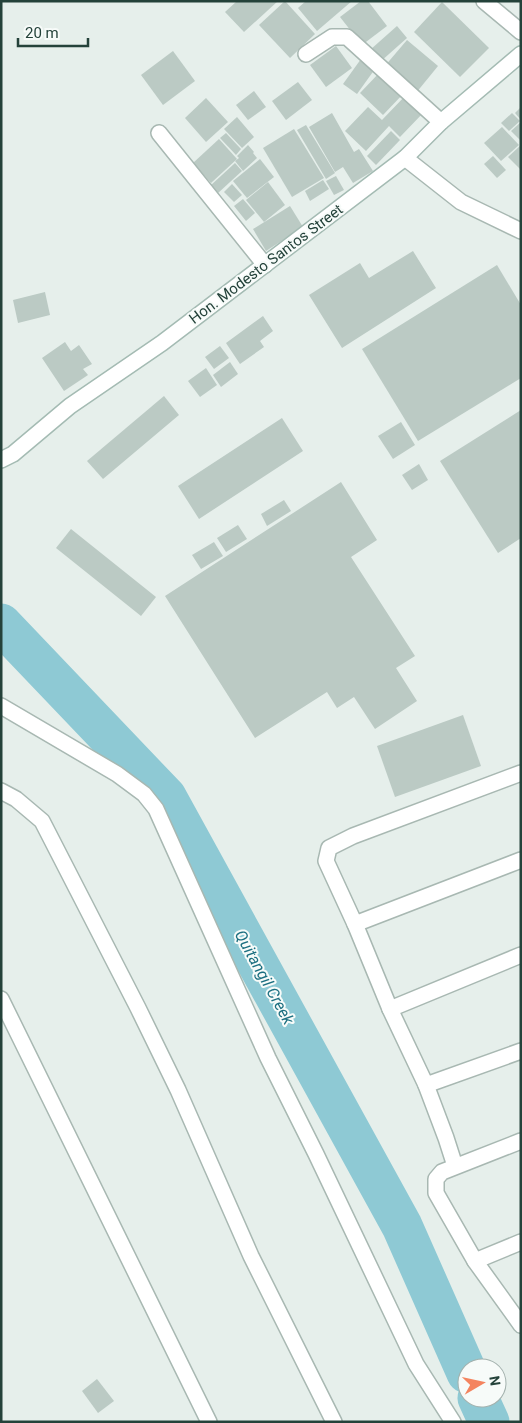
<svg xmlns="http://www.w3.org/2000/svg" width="522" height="1423" viewBox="0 0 522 1423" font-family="Roboto,sans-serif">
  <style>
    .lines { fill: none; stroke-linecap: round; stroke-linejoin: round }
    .river { stroke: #8ec9d4; stroke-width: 41 }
    .building { fill: #bbcac4 }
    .street-casing { stroke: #a8b8b2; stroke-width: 18 }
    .secondary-casing { stroke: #a4bbb3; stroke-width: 18 }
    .street { stroke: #fff; stroke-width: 15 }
    .secondary { stroke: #fff; stroke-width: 15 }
    .labels { text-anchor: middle; stroke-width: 4; stroke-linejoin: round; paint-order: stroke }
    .street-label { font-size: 15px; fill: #24423a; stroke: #f7fbf9 }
    .water-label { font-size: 16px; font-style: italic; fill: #1c6f80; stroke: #f7fbf9 }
  </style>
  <rect width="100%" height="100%" fill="#e6efeb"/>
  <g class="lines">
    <g class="river">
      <path d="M 1,624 L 166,797 L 402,1226 L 467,1373"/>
      <path d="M 478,1398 L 489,1422"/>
    </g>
  </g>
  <g class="building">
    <path d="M 237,1 L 278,1 L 244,32 L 225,12 Z"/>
    <path d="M 285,1 L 315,34 L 290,58 L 259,25 Z"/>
    <path d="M 306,1 L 352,1 L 317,31 L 298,8 Z"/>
    <path d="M 361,1 L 368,1 L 387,26 L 362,45 L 340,17 Z"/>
    <path d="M 442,2 L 489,48 L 460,77 L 414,32 Z"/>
    <path d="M 397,26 L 407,38 L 380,62 L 370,50 Z"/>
    <path d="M 407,40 L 438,66 L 416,93 L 384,67 Z"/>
    <path d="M 336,46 L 352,68 L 326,87 L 310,65 Z"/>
    <path d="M 173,51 L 195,81 L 163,105 L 141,75 Z"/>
    <path d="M 361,59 L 375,69 L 357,94 L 343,84 Z"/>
    <path d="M 381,71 L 404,93 L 383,115 L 360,93 Z"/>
    <path d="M 298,82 L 312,100 L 286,120 L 272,101 Z"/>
    <path d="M 254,91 L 266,107 L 248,120 L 236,105 Z"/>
    <path d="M 406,95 L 424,112 L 400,137 L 389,126 L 366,151 L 345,131 L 368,107 L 382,120 Z"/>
    <path d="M 206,98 L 228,122 L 206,142 L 185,118 Z"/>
    <path d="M 521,107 L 521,120 L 515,113 Z"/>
    <path d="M 332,113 L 354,152 L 359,149 L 373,171 L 353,183 L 343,167 L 335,172 L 309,127 Z"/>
    <path d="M 512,113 L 520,121 L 509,131 L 501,123 Z"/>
    <path d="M 237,117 L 254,137 L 242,148 L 224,129 Z"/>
    <path d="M 521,122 L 521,141 L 511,131 Z"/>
    <path d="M 306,125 L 335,173 L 326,179 L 297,130 Z"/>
    <path d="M 502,127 L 519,145 L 501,161 L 484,143 Z"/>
    <path d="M 294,129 L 324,178 L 292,197 L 263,148 Z"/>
    <path d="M 391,131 L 400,140 L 376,165 L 367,156 Z"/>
    <path d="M 226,133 L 241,149 L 236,155 L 220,138 Z"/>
    <path d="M 219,139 L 237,159 L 211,183 L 193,163 Z"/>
    <path d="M 248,145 L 254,152 L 253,153 L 257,158 L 243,171 L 235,161 L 239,158 L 237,156 L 243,150 L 245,152 L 243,150 Z"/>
    <path d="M 521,145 L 521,170 L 508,157 Z"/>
    <path d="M 493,156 L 506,170 L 497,178 L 484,164 Z"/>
    <path d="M 260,159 L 274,177 L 247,198 L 233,181 Z"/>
    <path d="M 235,163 L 242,171 L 217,194 L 210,186 Z"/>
    <path d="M 336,176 L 344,190 L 334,195 L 326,181 Z"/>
    <path d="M 323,180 L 329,189 L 310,201 L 305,191 Z"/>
    <path d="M 268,182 L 285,205 L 264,222 L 246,200 Z"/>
    <path d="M 232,184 L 242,195 L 234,202 L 224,192 Z"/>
    <path d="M 243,199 L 255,213 L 246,221 L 234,206 Z"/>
    <path d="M 290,206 L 303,227 L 266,251 L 253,229 Z"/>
    <path d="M 413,251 L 436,288 L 342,348 L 309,295 L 360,263 L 369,278 Z"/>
    <path d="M 497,265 L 521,305 L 521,378 L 418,441 L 362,349 Z"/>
    <path d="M 45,292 L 50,315 L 18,323 L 13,300 Z"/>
    <path d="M 263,316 L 273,331 L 260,341 L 264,347 L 240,364 L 226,343 Z"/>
    <path d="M 65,342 L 71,351 L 79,345 L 92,364 L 83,369 L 88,375 L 64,391 L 42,358 Z"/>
    <path d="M 220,346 L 229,358 L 214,369 L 205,357 Z"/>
    <path d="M 230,362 L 238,374 L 221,387 L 213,375 Z"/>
    <path d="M 206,368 L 217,385 L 200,397 L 188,381 Z"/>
    <path d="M 164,396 L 179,415 L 103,479 L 87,461 Z"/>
    <path d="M 521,410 L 521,538 L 498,553 L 440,461 Z"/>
    <path d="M 282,418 L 303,451 L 199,519 L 178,486 Z"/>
    <path d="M 401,422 L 415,445 L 393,459 L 378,436 Z"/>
    <path d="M 419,464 L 428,480 L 412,490 L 402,475 Z"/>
    <path d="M 341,482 L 377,540 L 351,557 L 415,656 L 396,668 L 417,701 L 375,729 L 354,697 L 337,708 L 327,692 L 255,738 L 165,596 Z"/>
    <path d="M 284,500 L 291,511 L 267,526 L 261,514 Z"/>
    <path d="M 238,525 L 247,539 L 226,552 L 217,538 Z"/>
    <path d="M 71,529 L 156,597 L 141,616 L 56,548 Z"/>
    <path d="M 214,542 L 223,556 L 201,569 L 192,555 Z"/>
    <path d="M 463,715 L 481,766 L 395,797 L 377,746 Z"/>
    <path d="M 97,1379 L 114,1401 L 98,1413 L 82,1391 Z"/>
  </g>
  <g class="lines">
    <defs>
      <g id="street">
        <path d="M 484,1 L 521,32"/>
        <path d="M 306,54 L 332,37 L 347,37 L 441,122"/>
        <path d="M 159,133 L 265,265"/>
        <path d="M 405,158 L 461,202 L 521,231"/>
        <path d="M 1,706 L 117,774 L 144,794 L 156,809 L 268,1058 L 316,1154 L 416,1364 L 453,1422"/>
        <path d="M 1,791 L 16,799 L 42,821 L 138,1008 L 178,1090 L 251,1256 L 334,1422"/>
        <path d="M 355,924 L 521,860"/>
        <path d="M 1,999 L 209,1422"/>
        <path d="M 390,1009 L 521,955"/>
        <path d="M 426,1085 L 521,1051"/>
        <path d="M 521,1141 L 442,1172 L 436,1179 L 436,1193 L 475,1261 L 521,1325"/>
        <path d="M 455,1166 L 446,1138 L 426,1085 L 390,1009 L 355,924 L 326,861 L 329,848 L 353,836 L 521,773"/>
        <path d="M 475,1261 L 521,1242"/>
      </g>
      <path id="secondary" d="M 1,460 L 13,454 L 70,406 L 162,343 L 405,158 L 441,122 L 521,54"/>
    </defs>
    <use href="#street" class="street-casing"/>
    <use href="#secondary" class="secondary-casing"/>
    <use href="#street" class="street"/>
    <use href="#secondary" class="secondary"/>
  </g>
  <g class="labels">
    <g class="street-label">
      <text transform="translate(266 264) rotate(-37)" y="5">Hon. Modesto Santos Street</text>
    </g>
    <g class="water-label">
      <text transform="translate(265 977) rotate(61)" y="6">Quitangil Creek</text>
    </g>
  </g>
  <rect width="522" height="1423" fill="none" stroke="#24423a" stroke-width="5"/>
  <g transform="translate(482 1383) rotate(81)"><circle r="24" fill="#f7fbf9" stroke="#a3b1ad"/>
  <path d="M0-4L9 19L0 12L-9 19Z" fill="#f4845f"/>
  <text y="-8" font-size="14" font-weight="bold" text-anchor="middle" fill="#24423a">N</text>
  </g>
  <path d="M18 38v8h70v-8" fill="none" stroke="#24423a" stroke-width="2.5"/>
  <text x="25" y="38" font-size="15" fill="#24423a" stroke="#f7fbf9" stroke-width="4" paint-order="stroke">20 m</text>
</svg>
